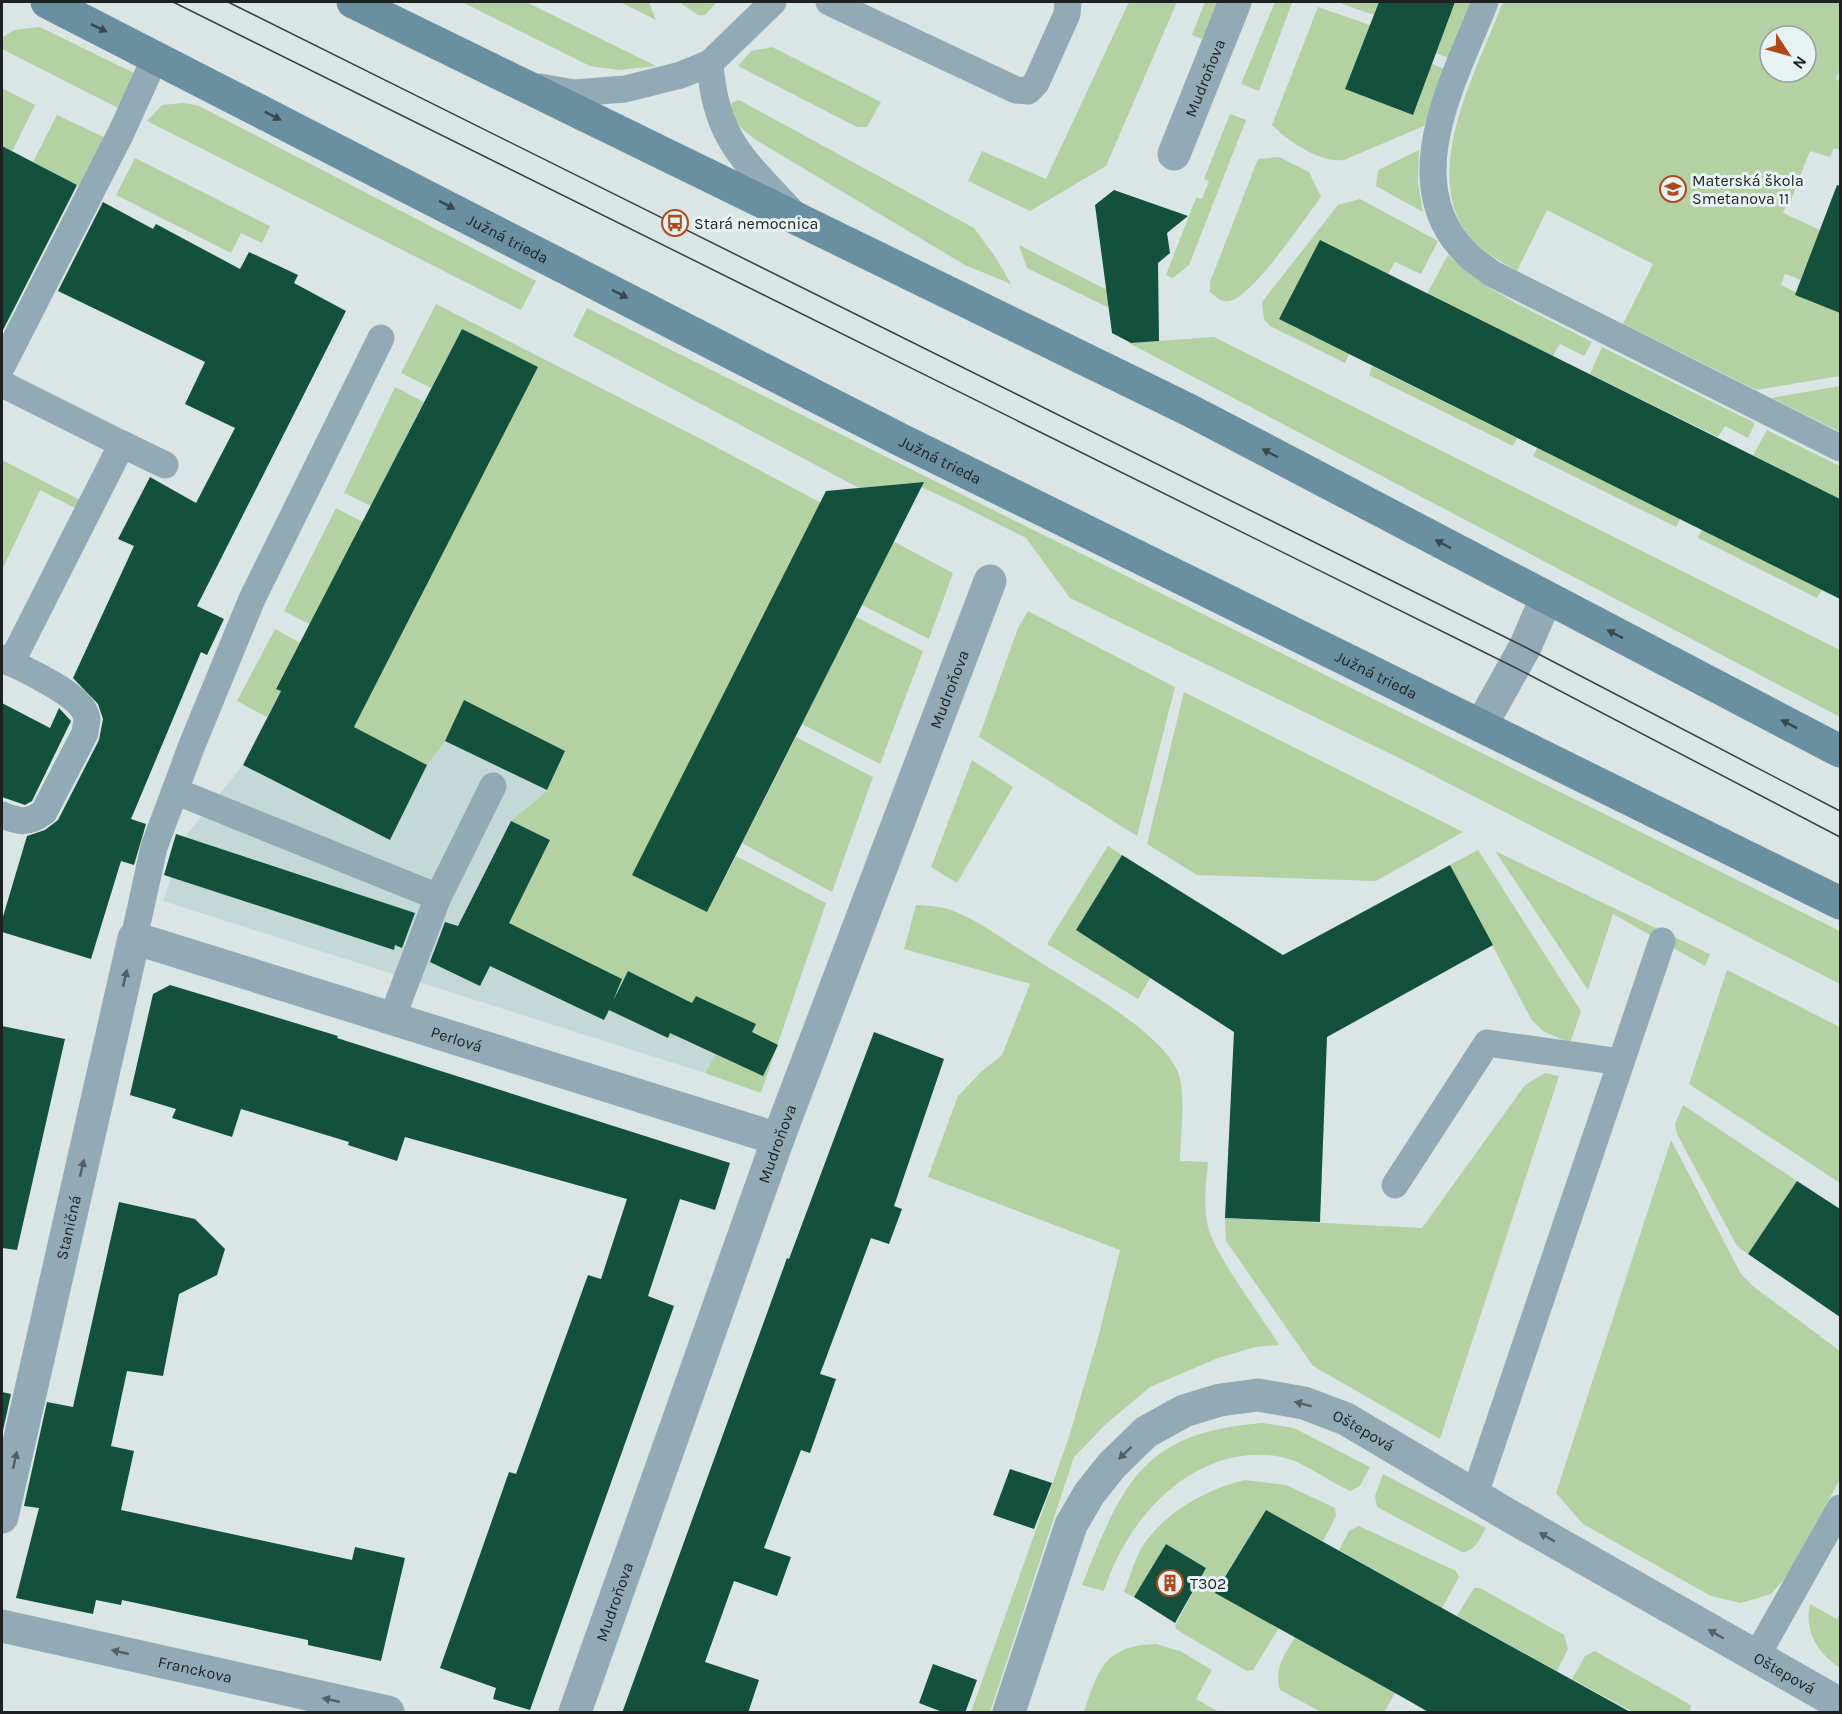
<svg xmlns="http://www.w3.org/2000/svg" width="1842" height="1714" viewBox="0 0 1842 1714" font-family="Karla,sans-serif">
  <style>
    .built { fill: #c4d8d8 }
    .green { fill: #b4d1a4; fill-rule: evenodd }
    .building { fill: #14513d }
    .lines { fill: none; stroke-linecap: round; stroke-linejoin: round }
    .lane { stroke: #92aab6; stroke-width: 27 }
    .street { stroke: #92aab6; stroke-width: 33 }
    .secondary { stroke: #6a8fa0; stroke-width: 33 }
    .tram { stroke: #3a3f3f; stroke-width: 1.5 }
    .oneway { fill: #38484d }
    .oneway2 { fill: #525f64 }
    .labels { text-anchor: middle; stroke-width: 6; stroke-linejoin: round; paint-order: stroke }
    .street-label { font-size: 16px; fill: #1d2121; stroke: #e7f2f3 }
    .poi-label { font-size: 16px; fill: #1d2121; stroke: #e7f2f3; text-anchor: start }
  </style>
  <rect width="100%" height="100%" fill="#dae5e5"/>
  <path class="built" d="M 464,700 L 565,751 L 547,791 L 512,821 L 550,840 L 623,980 L 628,971 L 687,1000 L 696,996 L 756,1024 L 737,1064 L 716,1055 L 705,1073 L 163,901 L 185,837 L 243,765 L 391,839 L 427,765 L 446,740 Z"/>
  <g class="green">
    <path d="M 462,2 L 526,2 L 656,66 L 618,70 L 590,66 Z"/>
    <path d="M 620,2 L 649,2 L 656,20 Z"/>
    <path d="M 679,2 L 717,2 L 705,15 L 698,15 Z"/>
    <path d="M 1129,2 L 1177,2 L 1106,166 L 1030,211 L 968,181 L 982,151 L 1046,179 Z"/>
    <path d="M 1205,2 L 1225,2 L 1209,42 L 1192,35 Z"/>
    <path d="M 1275,2 L 1292,3 L 1259,91 L 1241,84 Z"/>
    <path d="M 1337,2 L 1379,2 L 1374,15 Z"/>
    <path d="M 1455,2 L 1471,2 L 1449,58 L 1436,53 Z"/>
    <path d="M 1503,2 L 1840,2 L 1840,68 L 1836,79 L 1840,81 L 1840,150 L 1834,148 L 1830,157 L 1810,151 L 1789,205 L 1787,204 L 1783,213 L 1820,230 L 1801,280 L 1785,274 L 1781,285 L 1796,292 L 1795,295 L 1840,313 L 1840,376 L 1756,390 L 1623,324 L 1653,264 L 1547,210 L 1517,271 C 1499,260 1478,250 1466,232 C 1421,168 1479,66 1503,2 ZM 1770,36 L 1806,36 L 1806,72 L 1770,72 Z"/>
    <path d="M 1318,7 L 1370,25 L 1346,89 L 1412,115 L 1432,64 L 1445,69 L 1424,126 L 1344,160 C 1320,163 1289,142 1272,125 Z"/>
    <path d="M 40,27 L 134,73 L 120,109 L 2,49 L 2,38 L 14,30 Z"/>
    <path d="M 772,47 L 881,102 L 867,127 L 857,127 L 738,66 L 751,51 Z"/>
    <path d="M 2,88 L 35,105 L 12,152 L 2,146 Z"/>
    <path d="M 739,100 L 974,228 L 996,258 L 1011,284 L 965,265 L 756,140 C 744,131 728,119 732,102 Z"/>
    <path d="M 184,103 L 199,106 L 536,281 L 521,310 L 147,121 L 162,105 Z"/>
    <path d="M 1230,114 L 1246,120 L 1189,265 L 1173,278 L 1166,275 L 1196,198 L 1202,199 L 1209,181 L 1204,179 Z"/>
    <path d="M 57,115 L 106,138 L 83,188 L 33,162 Z"/>
    <path d="M 1419,150 L 1418,183 L 1423,212 L 1376,186 L 1378,170 Z"/>
    <path d="M 1279,157 L 1309,172 L 1321,197 C 1304,219 1254,295 1230,301 C 1222,303 1216,297 1210,292 L 1210,282 L 1258,159 Z"/>
    <path d="M 135,158 L 270,226 L 262,243 L 241,233 L 231,253 L 116,195 Z"/>
    <path d="M 1360,199 L 1438,241 L 1421,274 L 1395,262 L 1388,274 L 1320,241 L 1279,319 L 1349,354 L 1345,363 L 1270,326 L 1264,319 L 1262,302 L 1338,205 Z"/>
    <path d="M 1019,245 L 1158,316 L 1130,318 L 1027,268 Z"/>
    <path d="M 1448,255 C 1487,294 1544,316 1592,342 L 1584,356 L 1560,344 L 1553,356 L 1427,294 Z"/>
    <path d="M 436,304 L 701,439 L 953,573 L 929,639 L 862,605 L 707,912 L 736,856 L 826,903 L 761,1093 L 705,1073 L 716,1054 L 737,1064 L 755,1024 L 696,996 L 677,1036 L 668,1038 L 687,1000 L 628,971 L 623,980 L 508,924 L 550,840 L 511,821 L 547,791 L 565,751 L 464,701 L 446,740 L 427,765 L 354,727 L 537,367 L 462,329 L 431,388 L 401,373 Z"/>
    <path d="M 587,308 L 1840,931 L 1840,984 L 1403,760 L 1070,598 L 1026,538 L 956,503 L 912,483 L 859,488 L 573,336 Z"/>
    <path d="M 1214,337 L 1840,650 L 1840,717 L 1129,343 Z"/>
    <path d="M 1602,347 L 1755,423 L 1748,438 L 1725,426 L 1718,437 L 1590,374 Z"/>
    <path d="M 1372,366 L 1517,438 L 1513,446 L 1369,375 Z"/>
    <path d="M 1840,386 L 1840,432 L 1771,398 Z"/>
    <path d="M 395,387 L 424,402 L 371,506 L 344,493 Z"/>
    <path d="M 1767,430 L 1840,466 L 1840,499 L 1753,455 Z"/>
    <path d="M 1537,448 L 1680,519 L 1676,527 L 1533,456 Z"/>
    <path d="M 2,460 L 84,502 L 77,509 L 40,490 L 2,570 Z"/>
    <path d="M 336,508 L 363,522 L 311,625 L 284,611 Z"/>
    <path d="M 1702,530 L 1822,590 L 1817,598 L 1698,538 Z"/>
    <path d="M 1028,611 L 1175,687 L 1137,836 L 979,737 L 1018,628 Z"/>
    <path d="M 856,617 L 923,651 L 880,764 L 802,724 Z"/>
    <path d="M 275,629 L 300,643 L 276,688 L 281,691 L 267,717 L 237,701 Z"/>
    <path d="M 1184,692 L 1463,832 L 1376,881 L 1197,875 L 1147,844 Z"/>
    <path d="M 796,737 L 873,777 L 832,892 L 742,843 Z"/>
    <path d="M 972,760 L 1013,787 L 957,883 L 931,867 Z"/>
    <path d="M 1108,846 L 1122,855 L 1076,930 L 1150,978 L 1138,999 L 1047,944 Z"/>
    <path d="M 1478,850 L 1581,1011 L 1570,1043 L 1543,1031 L 1531,1019 L 1450,865 Z"/>
    <path d="M 1495,851 L 1710,954 L 1705,966 L 1613,914 L 1588,990 Z"/>
    <path d="M 916,905 C 930,906 943,906 956,912 C 984,924 1009,943 1035,959 C 1074,984 1152,1026 1175,1066 C 1188,1088 1180,1135 1180,1161 L 1208,1162 C 1206,1183 1203,1206 1208,1227 C 1215,1255 1262,1317 1279,1345 L 1255,1347 L 1218,1358 L 1150,1387 L 1106,1424 L 1074,1457 L 990,1712 L 971,1712 L 1069,1437 L 1098,1338 L 1120,1250 L 928,1177 L 958,1096 L 982,1071 L 1002,1055 L 1030,984 L 904,949 Z"/>
    <path d="M 1727,970 L 1840,1027 L 1840,1183 L 1689,1084 Z"/>
    <path d="M 1545,1073 L 1559,1076 L 1440,1439 L 1313,1366 L 1226,1241 L 1225,1218 L 1422,1228 L 1525,1085 Z"/>
    <path d="M 1683,1105 L 1797,1181 L 1748,1254 L 1737,1246 L 1677,1134 L 1675,1124 Z"/>
    <path d="M 1671,1140 L 1741,1274 L 1754,1287 L 1840,1351 L 1840,1479 L 1787,1576 L 1771,1594 L 1741,1603 L 1711,1596 L 1583,1524 L 1556,1493 Z"/>
    <path d="M 1263,1423 L 1294,1428 L 1370,1467 L 1360,1486 L 1350,1491 C 1326,1480 1303,1460 1276,1456 C 1193,1444 1126,1519 1104,1591 L 1082,1585 C 1123,1483 1142,1432 1263,1423 Z"/>
    <path d="M 1383,1474 L 1486,1528 C 1479,1539 1476,1551 1462,1552 L 1377,1507 L 1375,1496 Z"/>
    <path d="M 1245,1480 L 1286,1485 L 1335,1508 L 1336,1516 L 1323,1541 L 1266,1510 L 1215,1592 L 1279,1628 L 1253,1670 L 1247,1671 L 1177,1630 L 1175,1626 L 1206,1568 L 1166,1544 L 1134,1597 L 1124,1592 C 1130,1577 1135,1557 1144,1544 C 1166,1512 1207,1489 1245,1480 Z"/>
    <path d="M 1359,1526 L 1456,1571 L 1459,1577 L 1442,1608 L 1339,1550 L 1349,1531 Z"/>
    <path d="M 1474,1588 L 1480,1588 L 1564,1635 L 1568,1649 L 1557,1671 L 1457,1616 Z"/>
    <path d="M 1810,1604 L 1837,1619 L 1840,1613 L 1840,1668 C 1818,1653 1804,1632 1810,1604 Z"/>
    <path d="M 1295,1637 L 1395,1693 L 1384,1712 L 1321,1712 L 1280,1690 C 1274,1668 1284,1656 1295,1637 Z"/>
    <path d="M 1156,1644 L 1180,1651 L 1212,1670 L 1196,1699 L 1219,1712 L 1084,1712 C 1098,1671 1104,1645 1156,1644 Z"/>
    <path d="M 1595,1651 L 1687,1703 L 1691,1706 L 1690,1712 L 1633,1712 L 1572,1679 L 1585,1656 Z"/>
  </g>
  <g class="building">
    <path d="M 1379,2 L 1455,2 L 1413,115 L 1345,89 Z"/>
    <path d="M 2,146 L 77,185 L 2,332 Z"/>
    <path d="M 1837,185 L 1840,186 L 1840,313 L 1795,295 Z"/>
    <path d="M 1114,190 L 1188,216 L 1167,233 L 1170,253 L 1158,263 L 1159,341 L 1131,343 L 1112,333 L 1095,205 Z"/>
    <path d="M 103,202 L 153,229 L 156,224 L 240,269 L 249,252 L 298,275 L 294,283 L 346,311 L 197,606 L 224,619 L 207,655 L 201,652 L 131,819 L 146,824 L 134,865 L 121,861 L 91,959 L 2,932 L 2,920 L 27,836 L 45,830 L 58,820 L 99,740 L 103,719 L 98,704 L 73,678 L 134,546 L 118,539 L 150,477 L 196,503 L 235,428 L 185,404 L 205,362 L 58,291 Z"/>
    <path d="M 1320,240 L 1840,499 L 1840,599 L 1279,319 Z"/>
    <path d="M 462,329 L 538,367 L 354,727 L 427,765 L 390,840 L 243,765 L 281,691 L 276,689 Z"/>
    <path d="M 924,482 L 707,912 L 632,875 L 826,491 Z"/>
    <path d="M 464,700 L 565,751 L 547,790 L 445,741 Z"/>
    <path d="M 2,703 L 50,728 L 59,708 L 71,721 L 32,801 L 25,805 L 2,797 Z"/>
    <path d="M 511,821 L 550,840 L 509,923 L 622,979 L 613,1001 L 628,971 L 692,1003 L 696,996 L 756,1024 L 752,1032 L 778,1045 L 763,1076 L 670,1033 L 668,1038 L 609,1010 L 604,1020 L 490,966 L 480,986 L 430,962 L 445,922 L 458,926 Z"/>
    <path d="M 176,834 L 415,913 L 402,948 L 395,945 L 394,950 L 164,875 Z"/>
    <path d="M 1122,855 L 1283,955 L 1450,865 L 1493,945 L 1327,1037 L 1320,1222 L 1225,1218 L 1234,1032 L 1076,930 Z"/>
    <path d="M 170,985 L 338,1036 L 337,1038 L 730,1163 L 715,1210 L 680,1199 L 648,1296 L 674,1306 L 530,1710 L 493,1699 L 496,1688 L 440,1668 L 509,1472 L 516,1474 L 588,1275 L 601,1279 L 627,1199 L 405,1137 L 397,1161 L 348,1145 L 349,1142 L 241,1109 L 232,1137 L 172,1118 L 176,1109 L 130,1095 L 153,994 Z"/>
    <path d="M 2,1026 L 65,1039 L 17,1250 L 2,1248 Z"/>
    <path d="M 874,1032 L 944,1059 L 894,1206 L 902,1209 L 889,1244 L 871,1238 L 820,1374 L 836,1379 L 810,1453 L 801,1450 L 764,1548 L 791,1557 L 777,1596 L 734,1581 L 705,1662 L 759,1680 L 748,1713 L 622,1713 L 787,1258 L 789,1259 Z"/>
    <path d="M 1797,1181 L 1840,1209 L 1840,1317 L 1748,1254 Z"/>
    <path d="M 119,1202 L 195,1219 L 225,1249 L 217,1275 L 179,1294 L 163,1376 L 127,1371 L 111,1446 L 134,1451 L 121,1510 L 352,1560 L 355,1547 L 405,1558 L 381,1661 L 308,1645 L 308,1640 L 122,1600 L 121,1605 L 96,1600 L 93,1614 L 16,1598 L 39,1508 L 24,1506 L 47,1402 L 73,1407 Z"/>
    <path d="M 2,1392 L 11,1394 L 2,1435 Z"/>
    <path d="M 1010,1469 L 1052,1483 L 1034,1529 L 993,1515 Z"/>
    <path d="M 1266,1510 L 1442,1608 L 1632,1713 L 1430,1713 L 1404,1698 L 1215,1593 Z"/>
    <path d="M 1166,1544 L 1206,1568 L 1175,1623 L 1134,1597 Z"/>
    <path d="M 933,1664 L 977,1680 L 965,1713 L 945,1713 L 919,1703 Z"/>
  </g>
  <g class="lines">
    <g class="lane">
      <path d="M 829,2 L 1016,90 L 1028,91 L 1036,83 L 1067,14 L 1068,2"/>
      <path d="M 1485,2 C 1456,77 1395,182 1466,253 C 1473,261 1483,266 1491,273 L 1840,448"/>
      <path d="M 710,63 C 715,138 744,160 792,212"/>
      <path d="M 540,87 L 574,93 L 625,89 L 681,75 L 710,63 L 773,2"/>
      <path d="M 2,366 L 121,133 L 156,56"/>
      <path d="M 2,384 L 122,444 L 11,663"/>
      <path d="M 122,444 L 165,465"/>
      <path d="M 2,658 C 22,669 84,694 87,719 C 87,723 85,729 85,733 L 44,812 C 28,824 19,822 2,815"/>
      <path d="M 175,791 L 438,897"/>
      <path d="M 134,938 L 154,847 L 192,745 L 252,599 L 381,338"/>
      <path d="M 392,1018 L 438,897 L 493,786"/>
      <path d="M 1395,1185 L 1487,1043 L 1621,1062"/>
      <path d="M 1475,1494 L 1662,941"/>
      <path d="M 1756,1657 L 1840,1508"/>
    </g>
    <g class="street">
      <path id="s1" d="M 1174,154 L 1235,2"/>
      <path d="M 1482,724 L 1525,647 L 1546,599"/>
      <path id="s2" d="M 2,1517 L 134,938 L 778,1139"/>
      <path id="s3" d="M 2,1626 L 388,1712"/>
      <path id="s4" d="M 575,1712 L 778,1139 L 990,581"/>
      <path id="s5" d="M 1009,1712 L 1071,1525 L 1089,1494 L 1112,1465 L 1146,1432 L 1184,1411 L 1220,1400 L 1258,1395 L 1304,1403 L 1346,1419 L 1508,1515 L 1840,1704"/>
    </g>
    <g class="secondary">
      <path id="s6" d="M 47,2 L 901,440 L 1840,903"/>
      <path d="M 353,2 L 1189,410 L 1840,751"/>
    </g>
    <g class="tram">
      <path d="M 173,2 L 1514,667 L 1840,837"/>
      <path d="M 228,2 L 1525,647 L 1840,811"/>
    </g>
  </g>
  <defs><path id="oneway-solid" d="M-6-.8H1V-3.2L6.5 0L1 3.2V.8H-6Z" transform="scale(1.5)"/></defs>
  <g class="oneway">
    <use href="#oneway-solid" transform="translate(99 28) rotate(26)"/>
    <use href="#oneway-solid" transform="translate(273 116) rotate(27)"/>
    <use href="#oneway-solid" transform="translate(447 205) rotate(27)"/>
    <use href="#oneway-solid" transform="translate(620 294) rotate(27)"/>
    <use href="#oneway-solid" transform="translate(1270 453) rotate(-152)"/>
    <use href="#oneway-solid" transform="translate(1443 544) rotate(-152)"/>
    <use href="#oneway-solid" transform="translate(1615 634) rotate(-153)"/>
    <use href="#oneway-solid" transform="translate(1789 724) rotate(-153)"/>
  </g>
  <g class="oneway2">
    <use href="#oneway-solid" transform="translate(125 978) rotate(-77)"/>
    <use href="#oneway-solid" transform="translate(82 1168) rotate(-77)"/>
    <use href="#oneway-solid" transform="translate(1303 1404) rotate(-165)"/>
    <use href="#oneway-solid" transform="translate(1125 1453) rotate(136)"/>
    <use href="#oneway-solid" transform="translate(15 1460) rotate(-77)"/>
    <use href="#oneway-solid" transform="translate(1547 1537) rotate(-150)"/>
    <use href="#oneway-solid" transform="translate(1716 1634) rotate(-150)"/>
    <use href="#oneway-solid" transform="translate(120 1652) rotate(-167)"/>
    <use href="#oneway-solid" transform="translate(331 1700) rotate(-167)"/>
  </g>
  <defs>
    <symbol id="school-ring" viewBox="-11 -11 22 22"><circle r="9.5" fill="#e7f2f3" stroke="#af491d" stroke-width="1.5"/><path d="M0-5L7-2L0 1L-7-2ZM-4 1L0 2.5L4 1V4Q0 6-4 4Z" fill="#af491d"/></symbol>
    <symbol id="bus-ring" viewBox="-11 -11 22 22"><circle r="9.5" fill="#e7f2f3" stroke="#af491d" stroke-width="1.5"/><path d="M-5-6H5V4H4V6H2V4H-2V6H-4V4H-5ZM-3.5-4V0h7V-4ZM-3.5 1.2v1.5H-2V1.2ZM2 1.2v1.5H3.5V1.2Z" fill="#af491d"/></symbol>
    <symbol id="building-ring" viewBox="-11 -11 22 22"><circle r="9.5" fill="#e7f2f3" stroke="#af491d" stroke-width="1.5"/><path d="M-4-6H4V6H1V3H-1V6H-4ZM-2.5-4.3h1.7v1.8h-1.7ZM.8-4.3h1.7v1.8H.8ZM-2.5-1h1.7V.8h-1.7ZM.8-1h1.7V.8H.8Z" fill="#af491d"/></symbol>
  </defs>
  <g fill-rule="evenodd">
    <use href="#school-ring" x="1658" y="174" width="30" height="30"/>
    <use href="#bus-ring" x="660" y="208" width="30" height="30"/>
    <use href="#building-ring" x="1155" y="1568" width="30" height="30"/>
  </g>
  <g class="labels">
    <g class="street-label">
      <text dy="6" stroke="none"><textPath href="#s1" startOffset="82">Mudroňova</textPath></text>
      <text dy="6" stroke="none"><textPath href="#s6" startOffset="518">Južná trieda</textPath></text>
      <text dy="6" stroke="none"><textPath href="#s6" startOffset="1004">Južná trieda</textPath></text>
      <text dy="6" stroke="none"><textPath href="#s6" startOffset="1490">Južná trieda</textPath></text>
      <text dy="6" stroke="none"><textPath href="#s4" startOffset="1089">Mudroňova</textPath></text>
      <text dy="6" stroke="none"><textPath href="#s2" startOffset="932">Perlová</textPath></text>
      <text dy="6" stroke="none"><textPath href="#s4" startOffset="603">Mudroňova</textPath></text>
      <text dy="6" stroke="none"><textPath href="#s2" startOffset="297">Staničná</textPath></text>
      <text dy="6" stroke="none"><textPath href="#s5" startOffset="549">Oštepová</textPath></text>
      <text dy="6" stroke="none"><textPath href="#s4" startOffset="117">Mudroňova</textPath></text>
      <text dy="6" stroke="none"><textPath href="#s3" startOffset="198">Franckova</textPath></text>
      <text dy="6" stroke="none"><textPath href="#s5" startOffset="1035">Oštepová</textPath></text>
    </g>
    <g class="poi-label">
      <text x="1692" y="186">Materská škola<tspan x="1692" dy="18">Smetanova 11</tspan></text>
      <text x="694" y="229">Stará nemocnica</text>
      <text x="1190" y="1589">T302</text>
    </g>
  </g>
  <rect width="1842" height="1714" fill="none" stroke="#1d2121" stroke-width="6"/>
  <g transform="translate(1788 54) rotate(126)"><circle r="28" fill="#e7f2f3" stroke="#969e9f" stroke-width="1.5"/>
  <path d="M0-4.5L10 22L0 15L-10 22Z" fill="#af491d"/>
  <text y="-9" font-size="16" font-weight="bold" text-anchor="middle" fill="#1d2121">N</text>
  </g>
</svg>
